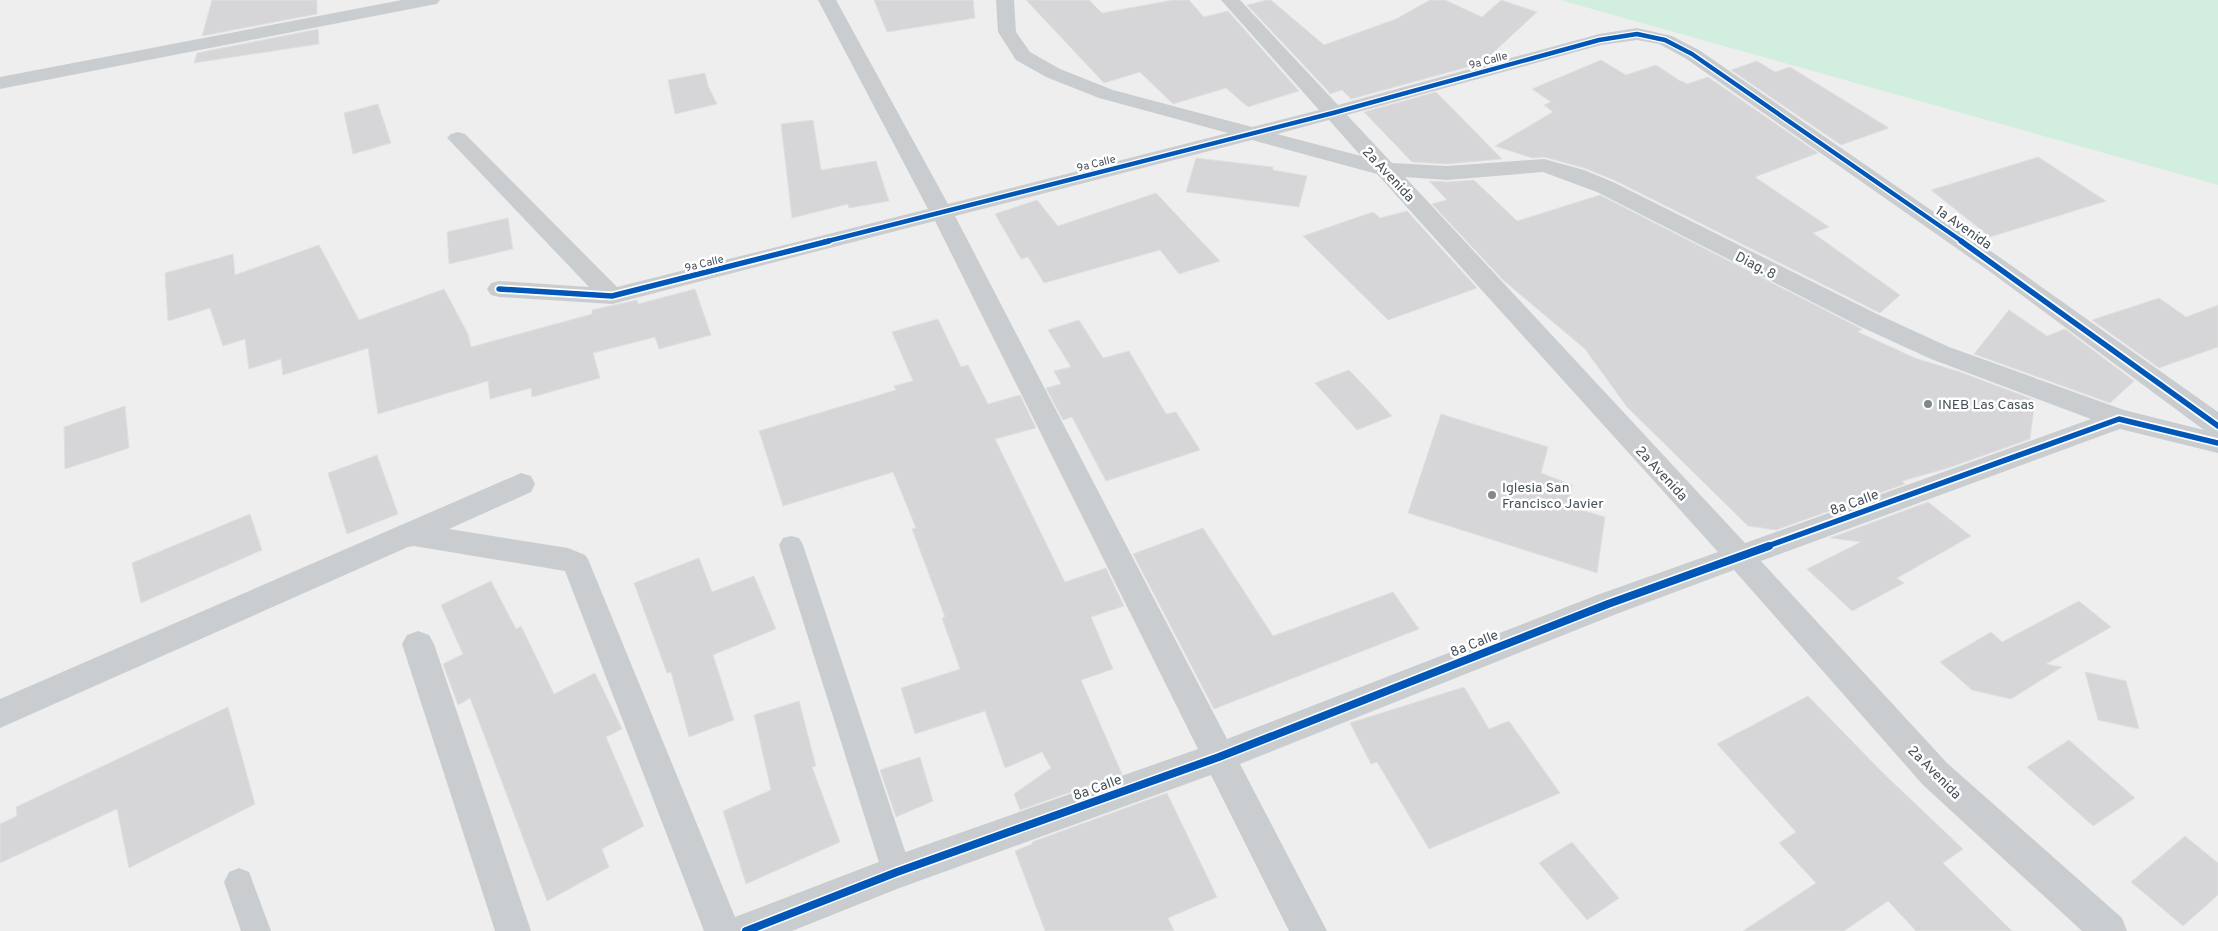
<svg xmlns="http://www.w3.org/2000/svg" width="2218" height="931" viewBox="0 0 2218 931" font-family="Overpass,sans-serif">
  <style>
    .green { fill: #d2eede }
    .building { fill: #d6d6d8; stroke: #e0e0e1 }
    .lines { fill: none; stroke-linecap: round; stroke-linejoin: round }
    .service { fill: #cacdcf; fill-rule: evenodd }
    .minor { fill: #cacdcf; fill-rule: evenodd }
    .cycleway-far2-casing { stroke: #fff; stroke-width: 7 }
    .cycleway-far1-casing { stroke: #fff; stroke-width: 9 }
    .cycleway-casing { stroke: #fff; stroke-width: 11 }
    .cycleway-far2 { stroke: #0057b8; stroke-width: 4.5 }
    .cycleway-far1 { stroke: #0057b8; stroke-width: 5.5 }
    .cycleway { stroke: #0057b8; stroke-width: 8 }
    .poi-dot { fill: #81878e; stroke: #fff; stroke-width: 2 }
    .labels { text-anchor: middle; stroke-width: 5; stroke-linejoin: round; paint-order: stroke }
    .far-street-label { font-size: 11px; fill: #46505a; stroke: #fff }
    .street-label { font-size: 14px; fill: #46505a; stroke: #fff }
    .poi-label { font-size: 14px; fill: #46505a; stroke: #fff; text-anchor: start }
  </style>
  <rect width="100%" height="100%" fill="#efeeee"/>
  <path class="green" d="M 1560,0 L 2218,0 L 2218,185 Z"/>
  <g class="building">
    <path d="M 212,0 L 317,0 L 317,14 L 202,36 Z"/>
    <path d="M 874,0 L 973,0 L 975,18 L 887,32 Z"/>
    <path d="M 1026,0 L 1089,0 L 1102,13 L 1173,0 L 1189,0 L 1204,17 L 1228,11 L 1299,91 L 1248,107 L 1226,88 L 1173,104 L 1140,72 L 1104,83 Z"/>
    <path d="M 1267,0 L 1271,0 L 1324,45 L 1396,19 L 1430,0 L 1445,0 L 1482,17 L 1501,0 L 1537,12 L 1482,63 L 1351,99 L 1342,90 L 1330,94 L 1329,92 L 1247,5 Z"/>
    <path d="M 318,29 L 319,44 L 194,63 L 197,53 Z"/>
    <path d="M 1601,60 L 1626,75 L 1656,65 L 1680,81 L 1682,81 L 1687,84 L 1708,77 L 1818,153 L 1755,177 L 1829,227 L 1813,233 L 1900,295 L 1880,313 L 1614,180 L 1584,168 L 1544,157 L 1532,158 L 1495,146 L 1553,112 L 1544,105 L 1551,102 L 1532,89 Z"/>
    <path d="M 1757,61 L 1775,72 L 1790,67 L 1889,128 L 1841,145 L 1731,70 Z"/>
    <path d="M 705,73 L 708,86 L 717,104 L 675,114 L 668,80 Z"/>
    <path d="M 1436,92 L 1502,159 L 1447,164 L 1412,162 L 1364,112 Z"/>
    <path d="M 378,104 L 391,143 L 353,154 L 344,113 Z"/>
    <path d="M 813,120 L 821,170 L 876,161 L 889,201 L 849,208 L 848,204 L 792,218 L 781,124 Z"/>
    <path d="M 2038,157 L 2106,201 L 1990,237 L 1931,190 Z"/>
    <path d="M 1196,158 L 1273,167 L 1273,170 L 1307,176 L 1299,207 L 1186,192 Z"/>
    <path d="M 1474,180 L 1517,221 L 1600,195 L 1862,329 L 1858,332 L 1915,358 L 1960,372 L 2035,400 L 2030,439 L 1948,468 L 1902,481 L 1905,484 L 1776,530 L 1748,526 L 1627,407 L 1585,349 L 1503,280 L 1432,204 L 1447,200 L 1429,181 L 1447,182 Z"/>
    <path d="M 1156,193 L 1220,261 L 1179,274 L 1160,250 L 1044,283 L 1028,257 L 1021,259 L 995,214 L 1037,200 L 1058,226 Z"/>
    <path d="M 1407,211 L 1477,288 L 1388,320 L 1303,236 L 1373,212 L 1380,218 Z"/>
    <path d="M 508,218 L 513,249 L 449,264 L 447,232 Z"/>
    <path d="M 319,245 L 359,320 L 444,289 L 468,334 L 471,347 L 592,314 L 592,310 L 637,300 L 638,304 L 695,289 L 711,335 L 659,349 L 655,337 L 593,353 L 600,378 L 532,397 L 531,388 L 490,399 L 488,381 L 378,414 L 368,348 L 283,375 L 281,359 L 249,369 L 245,339 L 223,346 L 210,308 L 168,321 L 165,273 L 233,254 L 235,275 Z"/>
    <path d="M 2159,298 L 2186,317 L 2218,305 L 2218,347 L 2159,368 L 2092,320 Z"/>
    <path d="M 2009,310 L 2047,336 L 2065,329 L 2134,381 L 2110,403 L 1974,354 Z"/>
    <path d="M 938,319 L 961,367 L 968,365 L 988,404 L 1020,395 L 1036,428 L 995,439 L 1065,582 L 1106,568 L 1124,606 L 1091,617 L 1113,669 L 1081,680 L 1122,774 L 1020,810 L 1014,794 L 1051,768 L 1042,752 L 1005,768 L 985,711 L 915,734 L 901,688 L 960,669 L 942,618 L 945,617 L 912,529 L 916,528 L 893,472 L 783,506 L 759,431 L 896,390 L 894,386 L 913,381 L 892,332 Z"/>
    <path d="M 1079,320 L 1103,358 L 1129,351 L 1166,414 L 1176,412 L 1200,450 L 1106,481 L 1072,417 L 1063,420 L 1046,388 L 1061,384 L 1054,371 L 1071,367 L 1048,330 Z"/>
    <path d="M 1349,370 L 1370,392 L 1392,416 L 1357,430 L 1315,383 Z"/>
    <path d="M 125,406 L 129,448 L 65,469 L 64,427 Z"/>
    <path d="M 1441,414 L 1548,447 L 1541,473 L 1572,485 L 1568,506 L 1605,517 L 1597,573 L 1408,513 Z"/>
    <path d="M 377,455 L 398,514 L 347,534 L 328,473 Z"/>
    <path d="M 1928,502 L 1971,536 L 1897,578 L 1904,583 L 1852,611 L 1807,569 L 1861,542 L 1830,538 Z"/>
    <path d="M 250,514 L 262,550 L 141,603 L 132,563 Z"/>
    <path d="M 1203,528 L 1273,636 L 1393,592 L 1419,629 L 1214,709 L 1133,554 Z"/>
    <path d="M 699,558 L 712,592 L 754,576 L 776,629 L 713,655 L 734,720 L 689,737 L 671,672 L 667,673 L 634,583 Z"/>
    <path d="M 491,581 L 516,629 L 521,626 L 554,694 L 595,673 L 622,729 L 606,737 L 644,826 L 602,849 L 609,867 L 547,901 L 470,698 L 458,705 L 443,664 L 463,654 L 441,605 Z"/>
    <path d="M 2079,601 L 2111,627 L 2046,664 L 2062,667 L 2011,699 L 1972,690 L 1940,662 L 1991,632 L 2002,642 Z"/>
    <path d="M 2085,672 L 2126,681 L 2139,729 L 2098,720 Z"/>
    <path d="M 1464,687 L 1489,729 L 1509,721 L 1560,793 L 1429,849 L 1377,762 L 1371,764 L 1350,723 Z"/>
    <path d="M 1808,696 L 1883,773 L 1963,849 L 1943,863 L 2012,931 L 1916,931 L 1888,901 L 1844,931 L 1743,931 L 1816,883 L 1779,843 L 1796,832 L 1717,744 Z"/>
    <path d="M 799,701 L 816,766 L 812,767 L 840,842 L 746,884 L 723,811 L 771,790 L 754,715 Z"/>
    <path d="M 228,707 L 255,804 L 129,868 L 117,809 L 0,863 L 0,824 L 17,816 L 16,807 Z"/>
    <path d="M 2069,740 L 2135,798 L 2093,826 L 2027,767 Z"/>
    <path d="M 920,757 L 933,801 L 896,817 L 880,770 Z"/>
    <path d="M 1167,793 L 1217,897 L 1168,918 L 1174,931 L 1045,931 L 1015,851 L 1032,844 L 1032,842 Z"/>
    <path d="M 2185,836 L 2218,863 L 2218,895 L 2183,926 L 2131,882 Z"/>
    <path d="M 1572,842 L 1619,898 L 1587,920 L 1539,863 Z"/>
  </g>
  <g class="lines">
    <g class="service">
      <path d="M 791,536 L 799,538 L 803,545 L 912,872 L 907,882 L 897,886 L 887,882 L 882,872 L 779,545 L 783,538 Z"/>
      <path d="M 239,868 L 249,872 L 271,931 L 241,931 L 224,882 L 229,872 Z"/>
    </g>
    <g class="minor">
      <path d="M 402,0 L 440,0 L 437,4 L 431,5 L 0,89 L 0,77 Z"/>
      <path d="M 818,0 L 836,0 L 948,204 L 1228,133 L 1099,98 L 1046,77 L 1016,60 L 998,32 L 996,0 L 1014,0 L 1016,32 L 1030,52 L 1060,69 L 1113,90 L 1252,127 L 1319,110 L 1221,0 L 1240,0 L 1338,105 L 1599,34 L 1637,28 L 1672,36 L 1699,50 L 2005,261 L 2218,412 L 2218,453 L 2120,429 L 1761,561 L 1947,763 L 2122,918 L 2127,931 L 2082,931 L 1923,785 L 1734,570 L 1619,613 L 1240,764 L 1327,931 L 1289,931 L 1211,775 L 897,889 L 792,931 L 704,931 L 565,571 L 414,546 L 408,547 L 0,728 L 0,699 L 521,473 L 531,476 L 535,484 L 531,492 L 449,529 L 568,548 L 585,555 L 588,559 L 735,917 L 897,855 L 1198,749 L 935,221 L 612,304 L 499,297 L 491,295 L 487,289 L 491,283 L 499,281 L 589,287 L 451,142 L 447,138 L 451,134 L 458,132 L 465,134 L 617,287 L 928,209 ZM 1637,40 L 1659,44 L 1685,58 L 1989,271 L 2204,430 L 2124,410 L 1949,347 L 1877,314 L 1613,182 L 1584,170 L 1544,159 L 1447,166 L 1392,163 L 1347,115 L 1601,45 ZM 1329,120 L 1361,156 L 1277,134 ZM 1252,140 L 1377,174 L 1718,552 L 1597,595 L 1227,739 L 955,216 ZM 1543,172 L 1597,192 L 1859,326 L 1931,359 L 2091,419 L 1745,543 L 1405,177 L 1447,180 Z"/>
      <path d="M 418,631 L 429,635 L 434,644 L 531,931 L 495,931 L 402,644 L 407,635 Z"/>
    </g>
    <defs>
      <path id="cycleway-far2" d="M 824,242 L 1333,113 L 1599,40 L 1637,34 L 1665,40 L 1692,54 L 1963,242"/>
      <g id="cycleway-far1">
        <path d="M 1961,241 L 2218,426"/>
        <path d="M 499,289 L 612,296 L 829,241"/>
        <path d="M 1765,547 L 2119,419 L 2218,443"/>
      </g>
      <path id="cycleway" d="M 746,931 L 897,872 L 1219,757 L 1608,604 L 1769,546"/>
    </defs>
    <use href="#cycleway-far2" class="cycleway-far2-casing"/>
    <use href="#cycleway-far1" class="cycleway-far1-casing"/>
    <use href="#cycleway" class="cycleway-casing"/>
    <use href="#cycleway-far2" class="cycleway-far2"/>
    <use href="#cycleway-far1" class="cycleway-far1"/>
    <use href="#cycleway" class="cycleway"/>
  </g>
  <g class="poi-dot">
    <circle cx="1928" cy="404" r="5"/>
    <circle cx="1492" cy="495" r="5"/>
  </g>
  <g class="labels">
    <g class="far-street-label">
      <text transform="translate(1488 60) rotate(-15)" y="4">9a Calle</text>
      <text transform="translate(1096 163) rotate(-14)" y="4">9a Calle</text>
      <text transform="translate(704 263) rotate(-14)" y="4">9a Calle</text>
    </g>
    <g class="street-label">
      <text transform="translate(1389 174) rotate(47)" y="5">2a Avenida</text>
      <text transform="translate(1964 227) rotate(35)" y="5">1a Avenida</text>
      <text transform="translate(1756 265) rotate(27)" y="5">Diag. 8</text>
      <text transform="translate(1662 473) rotate(47)" y="5">2a Avenida</text>
      <text transform="translate(1854 502) rotate(-20)" y="5">8a Calle</text>
      <text transform="translate(1474 643) rotate(-22)" y="5">8a Calle</text>
      <text transform="translate(1935 772) rotate(45)" y="5">2a Avenida</text>
      <text transform="translate(1097 787) rotate(-20)" y="5">8a Calle</text>
    </g>
    <g class="poi-label">
      <text x="1938" y="409">INEB Las Casas</text>
      <text x="1502" y="492">Iglesia San<tspan x="1502" dy="16">Francisco Javier</tspan></text>
    </g>
  </g>
</svg>
